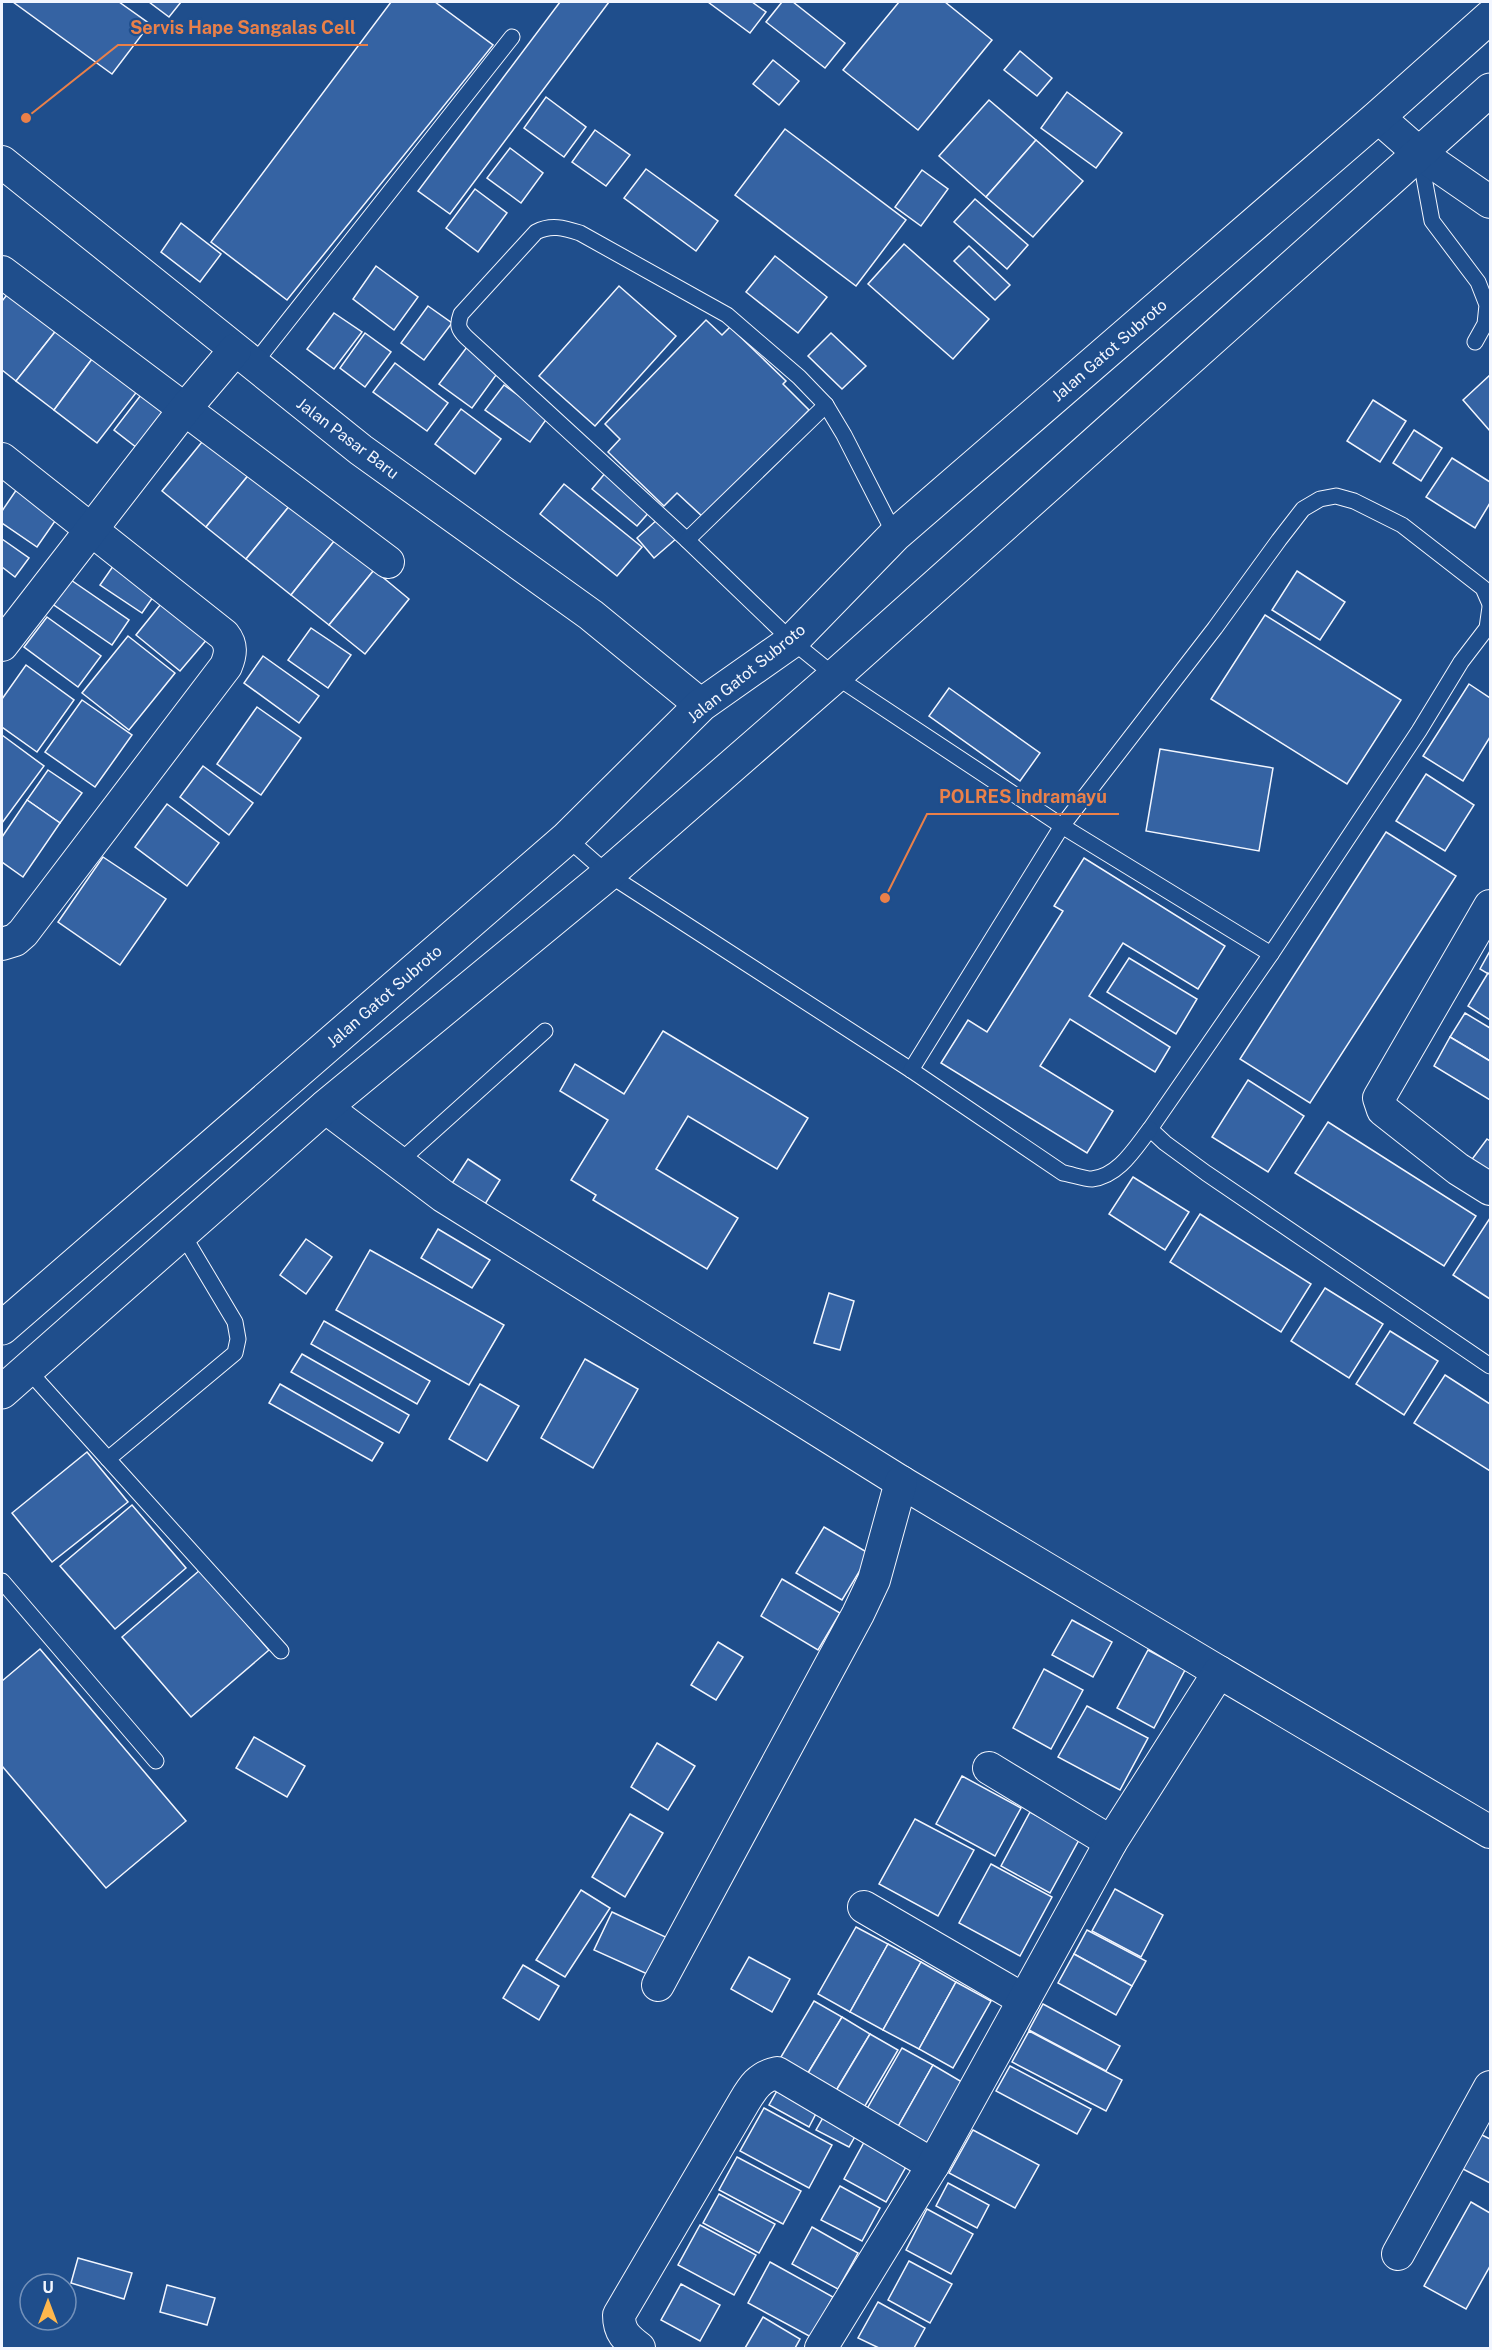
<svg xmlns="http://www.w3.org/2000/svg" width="1492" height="2350" viewBox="0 0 1492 2350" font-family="'Public Sans',sans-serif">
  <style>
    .building { fill: #3563a3; stroke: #f2f6ff; stroke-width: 1.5 }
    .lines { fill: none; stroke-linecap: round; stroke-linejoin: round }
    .lane-casing { stroke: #f2f6ff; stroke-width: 17 }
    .street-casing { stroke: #f2f6ff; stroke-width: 34 }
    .secondary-casing { stroke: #f2f6ff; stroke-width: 35 }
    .lane { stroke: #1f4e8c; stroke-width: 15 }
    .street { stroke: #1f4e8c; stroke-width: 32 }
    .secondary { stroke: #1f4e8c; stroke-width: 33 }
    .labels { text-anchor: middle; stroke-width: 4.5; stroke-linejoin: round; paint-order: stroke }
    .street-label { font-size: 16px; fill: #f2f6ff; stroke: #1f4e8c }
    .leader { fill: none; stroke: #ea8049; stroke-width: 2 }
    .callout-dot { fill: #ea8049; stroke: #1f4e8c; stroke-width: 2 }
    .callout-label { font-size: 18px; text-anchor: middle; font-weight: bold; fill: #ea8049; stroke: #1f4e8c; stroke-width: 4.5; stroke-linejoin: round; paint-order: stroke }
  </style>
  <rect width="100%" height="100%" fill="#1f4e8c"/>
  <g class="building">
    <path d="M 13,2 L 119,2 L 150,24 L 112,74 Z"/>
    <path d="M 149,2 L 181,2 L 169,17 Z"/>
    <path d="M 391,2 L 435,2 L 493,45 L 287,300 L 211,242 Z"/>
    <path d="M 560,2 L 609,2 L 450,214 L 418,191 Z"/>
    <path d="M 708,2 L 752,2 L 766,12 L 750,33 Z"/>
    <path d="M 782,2 L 793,2 L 845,43 L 825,68 L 766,22 Z"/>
    <path d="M 899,2 L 945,2 L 992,40 L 918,130 L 843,70 Z"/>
    <path d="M 1020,51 L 1052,78 L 1037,96 L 1004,70 Z"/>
    <path d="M 773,60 L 799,81 L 779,105 L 753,84 Z"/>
    <path d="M 1067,92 L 1122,133 L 1096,168 L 1041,128 Z"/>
    <path d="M 546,97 L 586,127 L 564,157 L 524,128 Z"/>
    <path d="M 989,100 L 1036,140 L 986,197 L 939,156 Z"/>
    <path d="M 785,129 L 906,220 L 856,286 L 735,195 Z"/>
    <path d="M 595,130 L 630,155 L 606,186 L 572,162 Z"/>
    <path d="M 1036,140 L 1083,181 L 1033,237 L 986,197 Z"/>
    <path d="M 510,148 L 543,173 L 521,203 L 487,178 Z"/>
    <path d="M 646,169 L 718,221 L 696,251 L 624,198 Z"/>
    <path d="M 922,170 L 948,189 L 921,226 L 895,207 Z"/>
    <path d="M 475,189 L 507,213 L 478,252 L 446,228 Z"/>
    <path d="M 975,199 L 1028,245 L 1007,269 L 954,222 Z"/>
    <path d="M 181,223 L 221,254 L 200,282 L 161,252 Z"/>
    <path d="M 904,244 L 989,319 L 953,359 L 868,284 Z"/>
    <path d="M 969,246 L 1010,285 L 995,300 L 954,261 Z"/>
    <path d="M 775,256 L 827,297 L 798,333 L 746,292 Z"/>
    <path d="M 376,266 L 418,297 L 394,330 L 353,299 Z"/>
    <path d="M 619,286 L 676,336 L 595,426 L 539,376 Z"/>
    <path d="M 10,291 L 58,328 L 16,381 L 2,370 L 2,301 Z"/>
    <path d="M 428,306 L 452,323 L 424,360 L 401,343 Z"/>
    <path d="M 334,313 L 362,332 L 334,369 L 307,349 Z"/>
    <path d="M 706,320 L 722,335 L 730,327 L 786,381 L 783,384 L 809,410 L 704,518 L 677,493 L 664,506 L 608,452 L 620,439 L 605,424 Z"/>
    <path d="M 58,328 L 95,355 L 54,410 L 16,381 Z"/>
    <path d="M 365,333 L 391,352 L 365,387 L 340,368 Z"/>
    <path d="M 831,333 L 866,366 L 842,389 L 808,356 Z"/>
    <path d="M 467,347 L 499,371 L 472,408 L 439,384 Z"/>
    <path d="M 95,355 L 139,389 L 97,443 L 54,410 Z"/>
    <path d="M 395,363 L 448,403 L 427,431 L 373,392 Z"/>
    <path d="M 1490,375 L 1490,431 L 1463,400 Z"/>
    <path d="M 504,385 L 548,417 L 530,442 L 485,410 Z"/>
    <path d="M 144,391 L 172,411 L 141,451 L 114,430 Z"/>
    <path d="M 1373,400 L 1406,421 L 1380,462 L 1347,441 Z"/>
    <path d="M 461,409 L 501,439 L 475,474 L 435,444 Z"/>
    <path d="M 1414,430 L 1442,448 L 1421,481 L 1393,463 Z"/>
    <path d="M 206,437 L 251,472 L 206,527 L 162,491 Z"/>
    <path d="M 1452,458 L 1490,482 L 1490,503 L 1475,528 L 1426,497 Z"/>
    <path d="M 251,472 L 291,504 L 246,559 L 206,527 Z"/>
    <path d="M 606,472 L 651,510 L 637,526 L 592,489 Z"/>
    <path d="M 21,483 L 62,511 L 37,547 L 2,523 L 2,511 Z"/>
    <path d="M 564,484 L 642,547 L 617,576 L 540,514 Z"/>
    <path d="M 291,504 L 335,540 L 291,595 L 246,559 Z"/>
    <path d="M 659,518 L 677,538 L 654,558 L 637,538 Z"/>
    <path d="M 2,539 L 29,558 L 15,577 L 2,567 Z"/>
    <path d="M 335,540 L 374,570 L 329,625 L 291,595 Z"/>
    <path d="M 118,559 L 160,587 L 142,613 L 100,585 Z"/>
    <path d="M 374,570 L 409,599 L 365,654 L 329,625 Z"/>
    <path d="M 1297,571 L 1345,602 L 1320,640 L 1272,610 Z"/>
    <path d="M 68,578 L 129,620 L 112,645 L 51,603 Z"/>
    <path d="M 169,594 L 214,631 L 180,671 L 136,635 Z"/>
    <path d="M 1265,615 L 1401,700 L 1347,784 L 1211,699 Z"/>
    <path d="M 47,617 L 101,656 L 78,687 L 24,647 Z"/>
    <path d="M 311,628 L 351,655 L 328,688 L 288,660 Z"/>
    <path d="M 128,636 L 175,673 L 129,730 L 82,693 Z"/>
    <path d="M 263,656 L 319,696 L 299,723 L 244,683 Z"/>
    <path d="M 26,665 L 74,700 L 37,752 L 2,727 L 2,699 Z"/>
    <path d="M 1469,684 L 1490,698 L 1490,737 L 1463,781 L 1423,756 Z"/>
    <path d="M 949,688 L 1040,753 L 1020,781 L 929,716 Z"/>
    <path d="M 82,700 L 132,735 L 95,787 L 45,752 Z"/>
    <path d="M 257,707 L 301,738 L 261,795 L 217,764 Z"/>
    <path d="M 2,735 L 44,766 L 2,823 Z"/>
    <path d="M 1160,749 L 1273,768 L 1259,851 L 1146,831 Z"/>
    <path d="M 203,766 L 253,803 L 229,835 L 180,797 Z"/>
    <path d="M 48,770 L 82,793 L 60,823 L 27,800 Z"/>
    <path d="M 1426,774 L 1474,805 L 1445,851 L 1396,821 Z"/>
    <path d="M 27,800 L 60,823 L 23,877 L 2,862 L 2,837 Z"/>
    <path d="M 167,804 L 219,843 L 187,886 L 135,847 Z"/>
    <path d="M 1386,832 L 1456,876 L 1310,1103 L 1240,1059 Z"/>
    <path d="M 103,857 L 166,899 L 120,965 L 58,922 Z"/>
    <path d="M 1084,858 L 1225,946 L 1198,989 L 1123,943 L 1089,996 L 1170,1047 L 1155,1072 L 1070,1019 L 1040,1066 L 1113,1111 L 1087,1153 L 941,1063 L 968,1020 L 987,1032 L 1063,911 L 1054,906 Z"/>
    <path d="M 1490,951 L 1490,975 L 1480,969 Z"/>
    <path d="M 1129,958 L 1197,999 L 1176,1034 L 1107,992 Z"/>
    <path d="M 1488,973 L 1490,975 L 1490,1020 L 1468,1006 Z"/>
    <path d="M 1465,1013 L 1490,1028 L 1490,1061 L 1450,1037 Z"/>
    <path d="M 663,1031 L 808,1118 L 777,1169 L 688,1116 L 656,1169 L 738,1218 L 707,1269 L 593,1200 L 596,1195 L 571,1180 L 608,1120 L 560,1091 L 575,1064 L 624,1094 Z"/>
    <path d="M 1450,1037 L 1490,1061 L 1490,1100 L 1434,1066 Z"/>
    <path d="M 1248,1080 L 1304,1116 L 1268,1172 L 1212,1137 Z"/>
    <path d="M 1328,1122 L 1476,1216 L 1444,1266 L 1295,1173 Z"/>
    <path d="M 1487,1139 L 1490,1141 L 1490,1184 L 1467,1166 Z"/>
    <path d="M 468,1159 L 500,1180 L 482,1209 L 449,1188 Z"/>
    <path d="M 1133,1177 L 1189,1212 L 1165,1250 L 1109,1214 Z"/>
    <path d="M 1200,1214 L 1311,1284 L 1281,1332 L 1170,1262 Z"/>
    <path d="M 1490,1218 L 1490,1299 L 1453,1275 Z"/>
    <path d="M 438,1229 L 490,1260 L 472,1288 L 421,1258 Z"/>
    <path d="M 306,1239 L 332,1257 L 306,1294 L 280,1275 Z"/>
    <path d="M 370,1250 L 504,1325 L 469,1385 L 336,1310 Z"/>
    <path d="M 1325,1288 L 1383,1324 L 1349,1378 L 1291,1341 Z"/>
    <path d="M 829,1293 L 854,1301 L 840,1350 L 814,1343 Z"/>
    <path d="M 324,1321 L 430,1381 L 417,1404 L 311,1344 Z"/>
    <path d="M 1390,1331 L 1438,1361 L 1404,1415 L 1356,1384 Z"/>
    <path d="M 302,1354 L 409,1415 L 399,1433 L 291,1372 Z"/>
    <path d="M 585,1359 L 638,1389 L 593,1468 L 541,1438 Z"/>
    <path d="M 1445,1375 L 1490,1404 L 1490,1471 L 1414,1423 Z"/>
    <path d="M 280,1384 L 383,1443 L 372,1461 L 269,1403 Z"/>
    <path d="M 480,1384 L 519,1406 L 487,1461 L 449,1439 Z"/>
    <path d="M 87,1452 L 128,1502 L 52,1562 L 12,1513 Z"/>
    <path d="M 132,1505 L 186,1568 L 115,1629 L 60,1566 Z"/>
    <path d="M 824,1527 L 870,1554 L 842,1600 L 796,1573 Z"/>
    <path d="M 200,1570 L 269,1650 L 191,1717 L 122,1637 Z"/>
    <path d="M 782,1579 L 840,1613 L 818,1650 L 761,1616 Z"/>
    <path d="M 1072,1620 L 1112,1642 L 1093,1677 L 1052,1655 Z"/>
    <path d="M 718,1642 L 743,1657 L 716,1700 L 691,1685 Z"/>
    <path d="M 40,1649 L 186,1821 L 106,1888 L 2,1766 L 2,1681 Z"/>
    <path d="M 1148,1650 L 1185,1670 L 1154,1728 L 1117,1708 Z"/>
    <path d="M 1044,1669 L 1083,1690 L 1051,1749 L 1013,1728 Z"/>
    <path d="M 1087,1706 L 1148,1738 L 1120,1790 L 1058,1757 Z"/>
    <path d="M 254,1737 L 305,1766 L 287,1797 L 236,1768 Z"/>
    <path d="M 657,1743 L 695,1766 L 668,1810 L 631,1787 Z"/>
    <path d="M 962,1776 L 1021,1808 L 995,1856 L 936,1824 Z"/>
    <path d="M 1030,1812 L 1080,1838 L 1050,1893 L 1001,1866 Z"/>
    <path d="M 630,1814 L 663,1833 L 625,1897 L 592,1877 Z"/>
    <path d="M 915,1819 L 974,1850 L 938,1916 L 879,1884 Z"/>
    <path d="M 991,1864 L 1052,1897 L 1020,1956 L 959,1923 Z"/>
    <path d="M 1115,1889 L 1163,1915 L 1141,1957 L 1092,1931 Z"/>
    <path d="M 581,1890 L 610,1908 L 565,1977 L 536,1960 Z"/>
    <path d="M 612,1912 L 672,1940 L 654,1977 L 594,1950 Z"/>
    <path d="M 856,1927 L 888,1944 L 850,2012 L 818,1994 Z"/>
    <path d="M 1087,1930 L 1146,1961 L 1132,1986 L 1074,1954 Z"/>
    <path d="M 888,1944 L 921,1962 L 883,2030 L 850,2012 Z"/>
    <path d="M 1074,1954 L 1132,1986 L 1116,2015 L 1058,1983 Z"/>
    <path d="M 749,1957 L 790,1979 L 772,2012 L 731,1989 Z"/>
    <path d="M 921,1962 L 956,1982 L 919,2049 L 883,2030 Z"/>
    <path d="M 523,1965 L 559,1986 L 539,2020 L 503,1998 Z"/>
    <path d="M 956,1982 L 991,2001 L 953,2068 L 919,2049 Z"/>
    <path d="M 814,2001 L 842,2017 L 805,2078 L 778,2062 Z"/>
    <path d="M 1043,2004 L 1120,2046 L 1106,2071 L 1029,2030 Z"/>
    <path d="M 842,2017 L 870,2034 L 834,2094 L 805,2078 Z"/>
    <path d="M 1029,2031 L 1122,2080 L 1106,2111 L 1012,2062 Z"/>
    <path d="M 870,2034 L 898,2050 L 862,2111 L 834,2094 Z"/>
    <path d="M 902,2048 L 933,2065 L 895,2132 L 864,2114 Z"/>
    <path d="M 933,2065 L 962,2082 L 924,2148 L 895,2132 Z"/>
    <path d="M 1010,2066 L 1091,2109 L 1077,2134 L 996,2091 Z"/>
    <path d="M 782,2082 L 821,2104 L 809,2127 L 769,2105 Z"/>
    <path d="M 764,2108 L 832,2145 L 809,2188 L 740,2151 Z"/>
    <path d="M 828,2109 L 861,2126 L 849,2147 L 816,2130 Z"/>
    <path d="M 973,2130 L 1039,2165 L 1015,2208 L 949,2173 Z"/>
    <path d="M 1476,2132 L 1490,2139 L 1490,2183 L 1457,2166 Z"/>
    <path d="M 868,2135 L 911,2158 L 886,2202 L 844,2179 Z"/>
    <path d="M 737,2157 L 801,2191 L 783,2224 L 719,2190 Z"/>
    <path d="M 948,2183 L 989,2205 L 977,2228 L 936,2206 Z"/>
    <path d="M 840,2186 L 880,2208 L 862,2241 L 821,2220 Z"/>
    <path d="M 719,2194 L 775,2224 L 759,2253 L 703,2223 Z"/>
    <path d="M 1471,2202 L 1490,2213 L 1490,2266 L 1466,2309 L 1424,2286 Z"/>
    <path d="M 927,2209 L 973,2234 L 951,2274 L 906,2250 Z"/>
    <path d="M 700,2225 L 756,2255 L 734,2295 L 678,2265 Z"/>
    <path d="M 812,2227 L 858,2253 L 838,2289 L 792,2264 Z"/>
    <path d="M 78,2258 L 132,2273 L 124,2299 L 71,2283 Z"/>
    <path d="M 909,2261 L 952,2284 L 930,2323 L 888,2300 Z"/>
    <path d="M 770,2262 L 833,2297 L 811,2337 L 748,2303 Z"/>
    <path d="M 681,2284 L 720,2305 L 700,2341 L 661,2320 Z"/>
    <path d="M 167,2285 L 215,2298 L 207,2325 L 160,2312 Z"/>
    <path d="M 878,2302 L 925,2328 L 914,2348 L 879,2348 L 858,2338 Z"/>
    <path d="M 763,2317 L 800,2339 L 795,2348 L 745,2348 Z"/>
  </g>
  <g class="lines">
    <defs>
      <g id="lane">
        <path d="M 1420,156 L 1432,221 L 1478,282 L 1487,305 L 1485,324 L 1475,342"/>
        <path d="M 253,365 L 512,37"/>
        <path d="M 895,535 L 844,435 L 826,405 L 799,377 L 727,315 L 580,233 C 564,228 551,224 536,232 L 461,314 C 457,325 458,329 466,337 L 687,540 L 792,641 L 835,676 L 1062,826 L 1215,628 L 1279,540 L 1303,509 L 1320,499 L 1336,496 L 1354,501 L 1402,525 L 1483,588 L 1490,604"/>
        <path d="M 687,540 L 826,405"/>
        <path d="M 1490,607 L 1487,628 L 1461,662 L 1419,731 L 1271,954 L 1150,1129 L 1165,1143 L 1206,1173 L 1490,1366"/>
        <path d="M 567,838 L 608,874 L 911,1070 L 1063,1173 C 1071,1174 1083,1179 1092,1179 C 1119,1176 1135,1148 1150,1129"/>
        <path d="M 911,1070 L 1062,826 L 1271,954"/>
        <path d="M 398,1163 L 545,1031"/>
        <path d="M 182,1233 L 235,1322 L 238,1339 L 235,1353 L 108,1459 L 281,1651"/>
        <path d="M 27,1369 L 108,1459"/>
        <path d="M 2,1581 L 156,1761"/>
      </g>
      <g id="street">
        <path d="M 1378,117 L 1419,153 L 1490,202"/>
        <path d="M 2,162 L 361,450 L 591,615 L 701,705"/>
        <path d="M 2,272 L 388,562"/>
        <path d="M 2,459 L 224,635 C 232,645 231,654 226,666 L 23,933 L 15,940 L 2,944"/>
        <path d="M 2,645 L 184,410 L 235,350"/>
        <path d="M 1490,906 L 1379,1098 L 1383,1110 L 1458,1169 L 1490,1189"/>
        <path d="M 325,1107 L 443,1196 L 901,1482 L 1219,1672"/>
        <path d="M 989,1768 L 1111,1842"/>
        <path d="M 864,1907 L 1024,2000"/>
        <path d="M 658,1985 L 858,1614 L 874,1580 L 901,1482"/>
        <path d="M 1398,2254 L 1490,2087"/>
        <path d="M 639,2348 C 626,2338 619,2332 619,2315 L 744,2102 C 753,2087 759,2077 777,2073 L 933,2165"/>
        <path d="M 821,2348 L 933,2165 L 1111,1842 L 1219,1672 L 1490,1832"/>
      </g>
      <g id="secondary">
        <path d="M 2,1328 L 567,838 L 701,705 L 792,641 L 895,535 L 1378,117 L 1490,17"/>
        <path d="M 2,1392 L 325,1107 L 608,874 L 835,676 L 1490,90"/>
      </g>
    </defs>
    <use href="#lane" class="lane-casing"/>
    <use href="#street" class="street-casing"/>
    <use href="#secondary" class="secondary-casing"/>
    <use href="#lane" class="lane"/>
    <use href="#street" class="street"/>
    <use href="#secondary" class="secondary"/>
  </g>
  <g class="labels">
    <g class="street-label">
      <text transform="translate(1109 350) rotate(-41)" y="6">Jalan Gatot Subroto</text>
      <text transform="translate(348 438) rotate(37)" y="6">Jalan Pasar Baru</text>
      <text transform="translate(746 673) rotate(-39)" y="6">Jalan Gatot Subroto</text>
      <text transform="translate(384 996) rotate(-41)" y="6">Jalan Gatot Subroto</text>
    </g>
  </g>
  <path class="leader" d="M26 118L118 45H368M885 898L927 814H1119"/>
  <g class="callout-dot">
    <circle cx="26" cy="118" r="6"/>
    <circle cx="885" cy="898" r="6"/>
  </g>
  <g class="callout-label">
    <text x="243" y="34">Servis Hape Sangalas Cell</text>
    <text x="1023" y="803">POLRES Indramayu</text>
  </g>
  <rect width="1492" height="2350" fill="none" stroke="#f2f6ff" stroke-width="6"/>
  <g transform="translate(48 2302)"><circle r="28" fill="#1f4e8c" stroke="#7391ba" stroke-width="1.5"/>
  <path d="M0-4.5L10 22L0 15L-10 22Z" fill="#ffb74d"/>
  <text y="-9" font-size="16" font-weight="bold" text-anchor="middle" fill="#f2f6ff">U</text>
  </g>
</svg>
